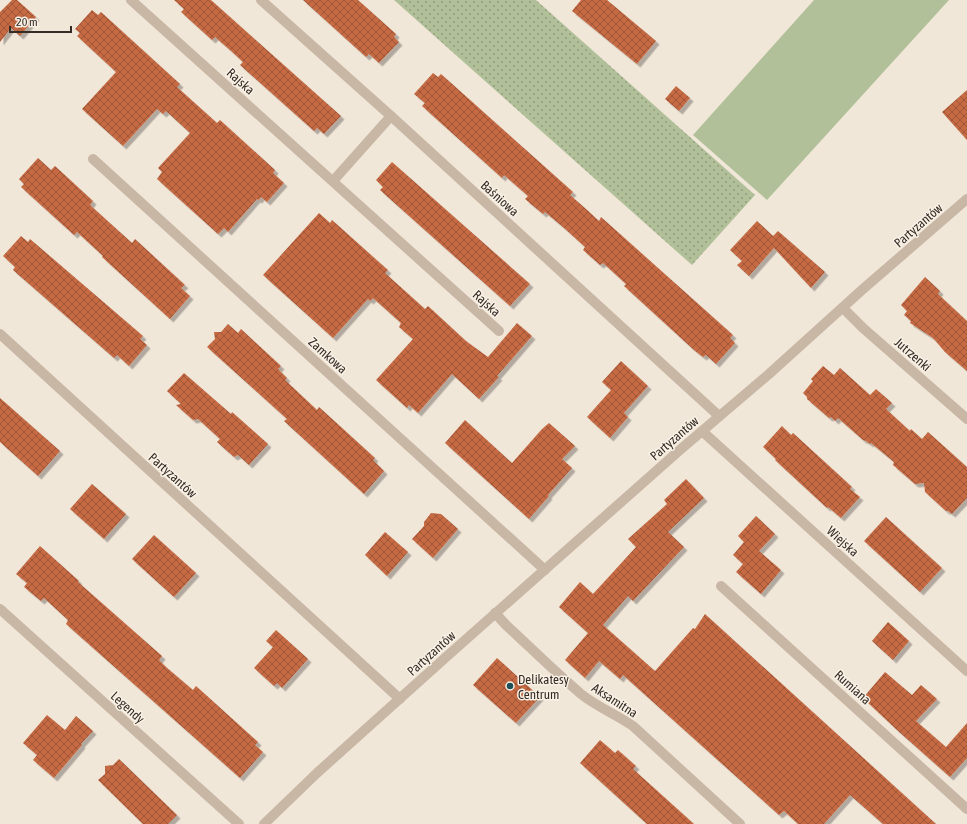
<svg xmlns="http://www.w3.org/2000/svg" width="967" height="824" viewBox="0 0 967 824" font-family="'Asap Condensed',sans-serif">
  <style>
    .grass { fill: url(#grass-dots) }
    .pitch { fill: #b1c099 }
    .building { fill: url(#building-cross-hatch); filter: url(#shadow) }
    .lines { fill: none; stroke-linecap: round; stroke-linejoin: round }
    .minor { stroke: #c9b7a5; stroke-width: 10 }
    .poi-dot { fill: #1c4f56; stroke: #f9f1e5; stroke-width: 1.5 }
    .labels { text-anchor: middle; stroke-width: 3; stroke-linejoin: round; paint-order: stroke }
    .street-label { font-size: 13px; fill: #352c26; stroke: #f9f1e5 }
    .poi-label { font-size: 13px; fill: #352c26; stroke: #f9f1e5; text-anchor: start }
  </style>
  <defs>
    <pattern id="grass-dots" width="8" height="8" patternUnits="userSpaceOnUse"><rect width="8" height="8" fill="#b1c099"/><path d="M2 2h.1M6 6h.1" fill="none" stroke="#919c7d" stroke-width="1.8" stroke-linecap="round"/></pattern>
    <pattern id="building-cross-hatch" width="8" height="8" patternUnits="userSpaceOnUse"><rect width="8" height="8" fill="#c56a43"/><path d="M0 0l8 8M0 8l8-8" fill="none" stroke="#a15738"/></pattern>
    <filter id="shadow"><feDropShadow dx="3.5" dy="3.5" stdDeviation="0" flood-color="#0004"/></filter>
  </defs>
  <rect width="100%" height="100%" fill="#f1e7d9"/>
  <path class="grass" d="M 394,0 L 536,0 L 755,195 L 692,265 Z"/>
  <path class="pitch" d="M 814,0 L 949,0 L 767,200 L 693,135 Z"/>
  <g class="building">
    <path d="M 12,0 L 17,0 L 36,17 L 20,36 L 11,28 L 0,42 L 0,12 Z"/>
    <path d="M 174,0 L 211,0 L 341,116 L 324,134 L 317,128 L 314,131 L 240,65 L 243,62 L 230,50 L 215,37 L 212,40 L 181,12 L 184,9 Z"/>
    <path d="M 303,0 L 358,0 L 396,34 L 394,37 L 399,42 L 379,63 L 369,54 L 366,57 Z"/>
    <path d="M 581,0 L 607,0 L 656,41 L 637,64 L 572,11 Z"/>
    <path d="M 92,10 L 98,15 L 101,12 L 180,84 L 177,87 L 217,123 L 220,120 L 275,170 L 273,173 L 284,183 L 267,202 L 261,197 L 259,200 L 257,199 L 228,232 L 224,228 L 218,234 L 157,179 L 162,172 L 158,168 L 190,133 L 166,111 L 163,114 L 157,109 L 123,146 L 82,109 L 116,72 L 77,36 L 80,33 L 75,29 Z"/>
    <path d="M 433,73 L 438,77 L 441,74 L 573,192 L 570,195 L 586,209 L 599,221 L 601,217 L 733,335 L 730,338 L 735,343 L 716,364 L 706,355 L 703,357 L 694,350 L 624,286 L 626,284 L 614,273 L 603,263 L 600,265 L 583,250 L 585,247 L 563,227 L 545,212 L 543,214 L 525,199 L 528,196 L 504,175 L 502,178 L 422,106 L 425,103 L 414,94 Z"/>
    <path d="M 676,86 L 690,98 L 679,111 L 665,99 Z"/>
    <path d="M 967,90 L 967,140 L 942,112 Z"/>
    <path d="M 38,158 L 51,170 L 55,166 L 93,201 L 90,205 L 132,243 L 135,239 L 185,285 L 181,288 L 190,296 L 170,319 L 102,257 L 103,256 L 77,232 L 74,235 L 21,187 L 24,184 L 19,179 Z"/>
    <path d="M 392,162 L 530,284 L 510,306 L 380,190 L 383,187 L 376,180 Z"/>
    <path d="M 319,213 L 330,223 L 332,220 L 380,263 L 388,270 L 385,273 L 425,309 L 428,306 L 466,341 L 488,357 L 517,323 L 532,336 L 497,376 L 499,377 L 479,399 L 452,374 L 418,413 L 409,405 L 407,408 L 376,380 L 413,339 L 399,327 L 401,323 L 373,298 L 370,301 L 368,299 L 333,338 L 263,275 Z"/>
    <path d="M 757,221 L 773,236 L 778,231 L 825,272 L 811,288 L 774,248 L 749,276 L 737,265 L 742,261 L 730,250 Z"/>
    <path d="M 21,236 L 28,242 L 30,239 L 143,336 L 140,339 L 147,345 L 129,366 L 117,355 L 114,358 L 13,270 L 15,267 L 3,256 Z"/>
    <path d="M 925,277 L 940,291 L 938,294 L 967,321 L 967,371 L 945,352 L 933,338 L 910,323 L 911,321 L 904,315 L 907,311 L 901,305 Z"/>
    <path d="M 228,324 L 238,333 L 241,329 L 281,366 L 278,369 L 287,378 L 285,380 L 317,410 L 319,407 L 375,458 L 373,460 L 384,471 L 364,494 L 284,421 L 287,419 L 207,347 L 215,339 L 214,332 L 221,332 Z"/>
    <path d="M 621,361 L 648,386 L 624,413 L 628,417 L 610,438 L 587,417 L 611,390 L 602,382 Z"/>
    <path d="M 823,366 L 834,375 L 840,368 L 870,395 L 876,389 L 892,403 L 886,409 L 910,431 L 911,429 L 922,439 L 928,432 L 967,467 L 967,498 L 952,514 L 948,511 L 946,511 L 925,492 L 924,483 L 915,484 L 893,465 L 894,462 L 871,443 L 870,444 L 866,441 L 863,440 L 838,418 L 835,421 L 831,417 L 829,418 L 807,399 L 807,397 L 803,393 L 813,381 L 811,379 Z"/>
    <path d="M 184,373 L 231,414 L 232,412 L 268,444 L 249,465 L 238,455 L 234,457 L 217,442 L 220,439 L 198,419 L 193,420 L 176,405 L 181,404 L 167,391 Z"/>
    <path d="M 0,398 L 60,451 L 38,476 L 0,442 Z"/>
    <path d="M 465,420 L 512,463 L 542,429 L 549,423 L 575,446 L 562,459 L 572,468 L 548,495 L 549,496 L 529,519 L 445,443 Z"/>
    <path d="M 782,426 L 791,435 L 793,433 L 839,475 L 852,487 L 850,489 L 860,497 L 841,518 L 828,507 L 827,508 L 775,460 L 776,459 L 763,447 Z"/>
    <path d="M 686,479 L 704,498 L 668,532 L 684,547 L 633,601 L 628,596 L 603,625 L 655,671 L 693,628 L 695,629 L 705,614 L 936,824 L 883,824 L 850,795 L 824,824 L 798,824 L 784,811 L 779,815 L 623,675 L 620,679 L 599,661 L 585,678 L 565,660 L 588,633 L 559,607 L 580,582 L 593,594 L 636,547 L 628,539 L 667,504 L 664,500 Z"/>
    <path d="M 92,484 L 126,514 L 104,539 L 70,509 Z"/>
    <path d="M 431,513 L 441,514 L 458,529 L 433,558 L 412,539 L 424,526 L 424,522 Z"/>
    <path d="M 756,516 L 775,534 L 759,551 L 781,570 L 761,594 L 736,572 L 743,564 L 733,555 L 744,542 L 738,536 Z"/>
    <path d="M 886,517 L 942,568 L 920,592 L 864,541 Z"/>
    <path d="M 385,532 L 408,552 L 387,576 L 365,555 Z"/>
    <path d="M 154,535 L 196,573 L 174,597 L 132,559 Z"/>
    <path d="M 40,546 L 79,581 L 78,582 L 162,656 L 159,660 L 166,667 L 193,690 L 196,686 L 258,742 L 255,745 L 263,752 L 240,778 L 66,624 L 68,620 L 44,598 L 41,601 L 24,587 L 27,583 L 16,574 Z"/>
    <path d="M 888,622 L 909,641 L 893,660 L 872,641 Z"/>
    <path d="M 276,630 L 308,659 L 282,688 L 277,683 L 274,686 L 254,668 L 273,647 L 266,641 Z"/>
    <path d="M 497,658 L 540,697 L 516,723 L 473,685 Z"/>
    <path d="M 885,672 L 912,695 L 921,685 L 937,699 L 916,721 L 946,747 L 967,723 L 967,758 L 950,777 L 897,730 L 863,698 Z"/>
    <path d="M 47,715 L 65,730 L 76,716 L 93,731 L 81,744 L 82,745 L 54,778 L 33,760 L 37,755 L 23,743 Z"/>
    <path d="M 600,740 L 615,753 L 618,750 L 636,766 L 633,769 L 694,824 L 647,824 L 580,763 Z"/>
    <path d="M 119,759 L 177,815 L 168,824 L 143,824 L 98,780 L 105,774 L 105,766 L 113,765 Z"/>
  </g>
  <g class="lines">
    <g class="minor">
      <path d="M 131,0 L 499,331"/>
      <path d="M 261,0 L 391,116 L 719,416"/>
      <path d="M 93,159 L 545,570"/>
      <path d="M 333,181 L 391,116"/>
      <path d="M 843,308 L 863,328 L 967,419"/>
      <path d="M 0,334 L 400,699"/>
      <path d="M 702,431 L 967,671"/>
      <path d="M 721,586 L 967,809"/>
      <path d="M 0,609 L 239,824"/>
      <path d="M 495,613 L 506,625 C 531,648 555,672 581,694 C 597,707 616,714 633,726 L 740,824"/>
      <path d="M 264,824 L 317,773 L 445,658 L 681,449 L 769,374 L 863,289 L 967,199"/>
    </g>
  </g>
  <circle class="poi-dot" cx="510" cy="686" r="4"/>
  <g class="labels">
    <g class="street-label">
      <text transform="translate(241 81) rotate(42)" y="5">Rajska</text>
      <text transform="translate(500 198) rotate(42)" y="5">Baśniowa</text>
      <text transform="translate(918 225) rotate(-41)" y="5">Partyzantów</text>
      <text transform="translate(487 303) rotate(42)" y="5">Rajska</text>
      <text transform="translate(913 354) rotate(41)" y="5">Jutrzenki</text>
      <text transform="translate(328 355) rotate(42)" y="5">Zamkowa</text>
      <text transform="translate(674 438) rotate(-41)" y="5">Partyzantów</text>
      <text transform="translate(173 475) rotate(42)" y="5">Partyzantów</text>
      <text transform="translate(843 541) rotate(42)" y="5">Wiejska</text>
      <text transform="translate(431 653) rotate(-42)" y="5">Partyzantów</text>
      <text transform="translate(853 687) rotate(42)" y="5">Rumiana</text>
      <text transform="translate(615 700) rotate(33)" y="5">Aksamitna</text>
      <text transform="translate(128 707) rotate(42)" y="5">Legendy</text>
    </g>
    <g class="poi-label">
      <text x="518" y="684">Delikatesy<tspan x="518" dy="15">Centrum</tspan></text>
    </g>
  </g>
  <path d="M10 26v6h61v-6" fill="none" stroke="#352c26" stroke-width="2"/>
  <text x="16" y="26" font-size="12" fill="#352c26" stroke="#f9f1e5" stroke-width="3" paint-order="stroke">20 m</text>
</svg>
